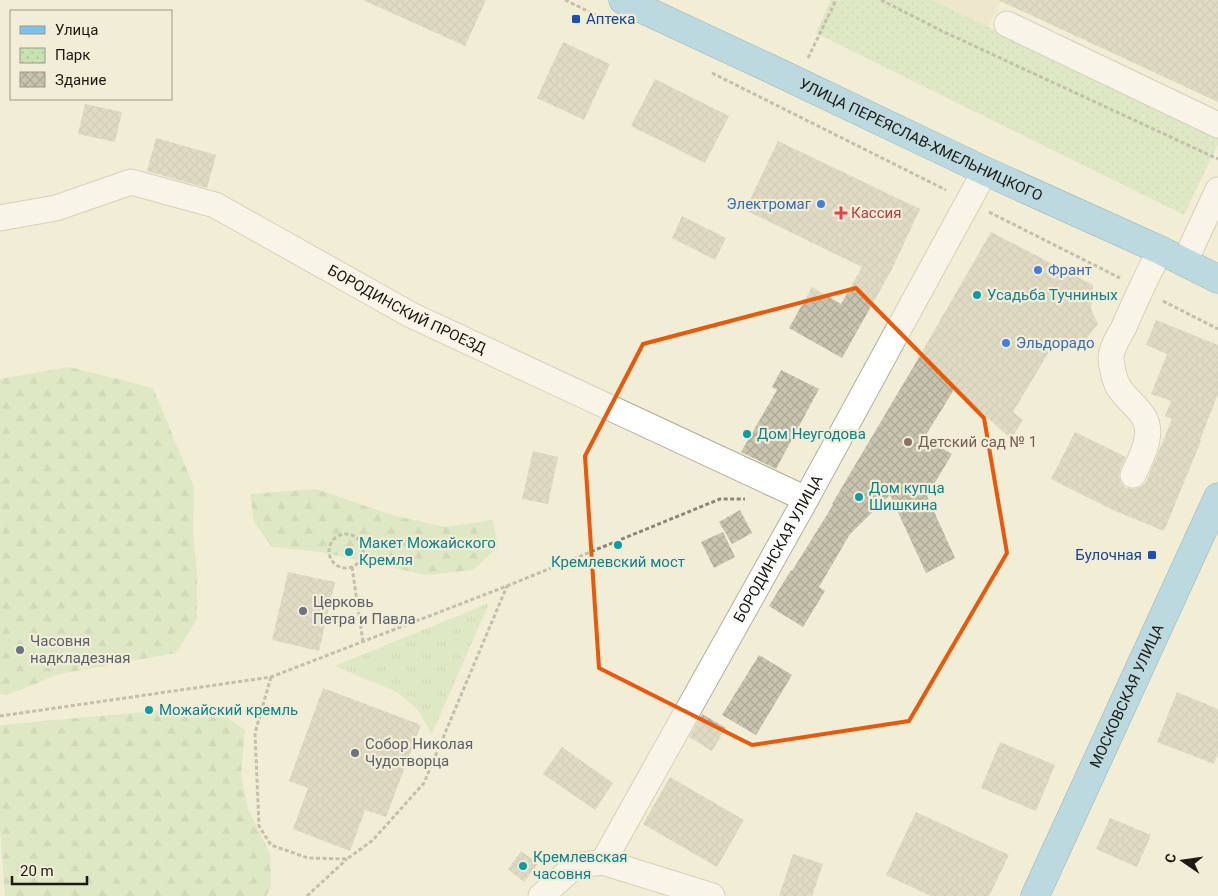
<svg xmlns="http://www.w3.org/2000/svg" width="1218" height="896" viewBox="0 0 1218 896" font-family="Roboto,sans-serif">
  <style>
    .built { fill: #e8e1c3 }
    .grass { fill: url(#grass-tufts) }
    .forest { fill: url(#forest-firs) }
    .park { fill: url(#park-dots) }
    .building { fill: url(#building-cross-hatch) }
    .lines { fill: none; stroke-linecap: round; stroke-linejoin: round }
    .minor-casing { stroke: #b3ae99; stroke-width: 27 }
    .major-casing { stroke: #226d9a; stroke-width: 29 }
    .path { stroke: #8b8778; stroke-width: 3; stroke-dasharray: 4 2.5; stroke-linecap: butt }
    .minor { stroke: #fff; stroke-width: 25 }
    .major { stroke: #7dc2ee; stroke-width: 28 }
    .marked { fill: none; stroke: #e8590c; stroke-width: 4; stroke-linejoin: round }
    .transit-dot { fill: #1a4fb4; stroke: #f2edd6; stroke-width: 2 }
    .shop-dot { fill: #3f7fe0; stroke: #f2edd6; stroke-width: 2 }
    .health-dot { fill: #e0444e; stroke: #f2edd6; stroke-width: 2 }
    .culture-dot { fill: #0f9aa8; stroke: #f2edd6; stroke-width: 2 }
    .education-dot { fill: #8d6e63; stroke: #f2edd6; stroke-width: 2 }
    .worship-dot { fill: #6b7280; stroke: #f2edd6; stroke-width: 2 }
    .labels { text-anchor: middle; stroke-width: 4.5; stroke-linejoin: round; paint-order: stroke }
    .transit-label { font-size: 15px; fill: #164399; stroke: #f2edd6; text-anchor: start }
    .street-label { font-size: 15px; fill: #1c1a13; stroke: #f2edd6 }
    .shop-label { font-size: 15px; fill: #366cbe; stroke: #f2edd6; text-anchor: start }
    .health-label { font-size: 15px; fill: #be3a42; stroke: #f2edd6; text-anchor: start }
    .culture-label { font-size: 15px; fill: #0d838f; stroke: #f2edd6; text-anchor: start }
    .education-label { font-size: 15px; fill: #785e54; stroke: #f2edd6; text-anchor: start }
    .worship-label { font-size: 15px; fill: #5b616d; stroke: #f2edd6; text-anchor: start }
  </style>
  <defs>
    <pattern id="grass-tufts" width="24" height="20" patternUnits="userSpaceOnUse" patternTransform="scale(1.25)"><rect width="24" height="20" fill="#c6e2b2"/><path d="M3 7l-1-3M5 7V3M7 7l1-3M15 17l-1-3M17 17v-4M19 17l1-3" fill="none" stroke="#aac198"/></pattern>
    <pattern id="forest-firs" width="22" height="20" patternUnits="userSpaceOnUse" patternTransform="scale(1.25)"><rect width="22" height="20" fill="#c6e2b2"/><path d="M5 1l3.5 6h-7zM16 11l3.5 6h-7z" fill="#aac198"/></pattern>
    <pattern id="park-dots" width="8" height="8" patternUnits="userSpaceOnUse" patternTransform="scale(1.25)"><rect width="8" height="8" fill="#c6e2b2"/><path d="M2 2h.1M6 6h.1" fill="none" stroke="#aac198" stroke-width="1.8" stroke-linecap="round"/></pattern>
    <pattern id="building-cross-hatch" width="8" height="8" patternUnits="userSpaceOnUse" patternTransform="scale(1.25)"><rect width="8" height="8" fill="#c9c4ae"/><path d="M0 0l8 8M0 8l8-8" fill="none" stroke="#aca895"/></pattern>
  </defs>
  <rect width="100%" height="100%" fill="#f2edd6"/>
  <path class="built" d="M 932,0 L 1001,0 L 988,27 Z"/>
  <path class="grass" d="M 489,603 L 432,734 L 418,710 L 397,692 L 335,666 Z"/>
  <g class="forest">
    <path d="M 69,367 L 153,388 L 194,487 L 193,533 L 197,574 L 197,619 L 176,653 L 60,674 L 7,695 L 0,694 L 0,379 Z"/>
    <path d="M 316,489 L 392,515 L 445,527 L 493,520 L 498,547 L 473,570 L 426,575 L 320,552 L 272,547 L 254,522 L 250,494 Z"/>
    <path d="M 212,706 L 245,730 L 241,775 L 248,809 L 270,854 L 271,887 L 266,896 L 5,896 L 0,830 L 0,725 Z"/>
  </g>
  <path class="park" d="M 831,0 L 932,0 L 1218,137 L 1218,144 L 1184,215 L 816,33 Z"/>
  <g class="building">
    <path d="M 363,0 L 486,0 L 465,46 Z"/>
    <path d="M 998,0 L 1218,0 L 1218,102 Z"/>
    <path d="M 563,42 L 610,64 L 584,120 L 537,98 Z"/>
    <path d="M 655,79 L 729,116 L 705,163 L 631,126 Z"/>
    <path d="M 85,104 L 122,112 L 115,142 L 78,134 Z"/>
    <path d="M 156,138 L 216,155 L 207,188 L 147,171 Z"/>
    <path d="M 778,141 L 920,209 L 891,271 L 842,358 L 789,328 L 812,287 L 841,304 L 862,267 L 745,210 Z"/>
    <path d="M 682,216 L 726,238 L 715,260 L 672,238 Z"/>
    <path d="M 991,232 L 1093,285 L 1091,309 L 1098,324 L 1077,350 L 1050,350 L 1013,412 L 1023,420 L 1011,439 L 955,388 L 924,438 L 952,454 L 927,496 L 955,558 L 926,573 L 890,495 L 850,534 L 819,587 L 825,591 L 803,627 L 769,606 L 791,570 L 792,571 L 833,505 L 832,504 L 915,364 Z"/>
    <path d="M 1156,320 L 1218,345 L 1218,394 L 1200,440 L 1201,441 L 1164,531 L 1115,511 L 1051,479 L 1075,432 L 1126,457 L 1120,469 L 1119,476 L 1121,483 L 1126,488 L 1135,489 L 1142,486 L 1146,482 L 1172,419 L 1165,416 L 1171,401 L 1151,394 L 1167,354 L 1146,345 Z"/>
    <path d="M 781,370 L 819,389 L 776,469 L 741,452 L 777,390 L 772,387 Z"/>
    <path d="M 533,451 L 558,457 L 548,504 L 522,499 Z"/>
    <path d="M 740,510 L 752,533 L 732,544 L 719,522 Z"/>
    <path d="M 723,532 L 735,557 L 714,568 L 701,542 Z"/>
    <path d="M 288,572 L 335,582 L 319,651 L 272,640 Z"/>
    <path d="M 759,655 L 792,675 L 756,735 L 722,715 Z"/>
    <path d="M 323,688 L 421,725 L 386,817 L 365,810 L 350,851 L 293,829 L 308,788 L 289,781 Z"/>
    <path d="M 1177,692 L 1218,709 L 1218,753 L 1214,764 L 1157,742 Z"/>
    <path d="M 702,714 L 726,728 L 712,751 L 689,737 Z"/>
    <path d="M 1000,742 L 1055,765 L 1036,811 L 981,788 Z"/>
    <path d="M 562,747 L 613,783 L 595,810 L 543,774 Z"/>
    <path d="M 670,777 L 744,820 L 717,867 L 643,824 Z"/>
    <path d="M 916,812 L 1009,855 L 989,896 L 931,896 L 886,875 Z"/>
    <path d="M 1110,818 L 1151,835 L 1137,867 L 1096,849 Z"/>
    <path d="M 521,851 L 538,864 L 524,882 L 508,869 Z"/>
    <path d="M 793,854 L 823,864 L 812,896 L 779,896 Z"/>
  </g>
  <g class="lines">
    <defs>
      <g id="minor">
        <path d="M 1007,24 L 1218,125"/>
        <path id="s1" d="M 0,218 L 56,208 L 131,182 L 215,205 L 411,315 L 806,499"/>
        <path d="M 1184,263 L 1218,190"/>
        <path d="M 1133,475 C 1138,464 1145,452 1147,439 C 1152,414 1131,406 1119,388 C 1114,380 1112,368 1111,359 C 1111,348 1119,336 1124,327 C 1135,301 1147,276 1160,250"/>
        <path id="s2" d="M 603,862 L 806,499 L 985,171"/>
        <path d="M 541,896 L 575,866 L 603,862 L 712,896"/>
      </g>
      <g id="major">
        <path id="s3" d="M 623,0 L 769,68 L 985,171 L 1160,250 L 1218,279"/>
        <path id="s4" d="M 1035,896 L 1218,497"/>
      </g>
    </defs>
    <use href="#minor" class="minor-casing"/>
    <use href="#major" class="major-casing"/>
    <g class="path">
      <path d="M 565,0 L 604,19"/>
      <path d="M 881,0 L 942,31 L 1218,159"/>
      <path d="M 808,58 L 836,0"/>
      <path d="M 712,73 L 946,190"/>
      <path d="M 989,212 L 1120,278"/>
      <path d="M 1163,301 L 1218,329"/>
      <circle cx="346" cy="551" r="17"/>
      <path d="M 352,567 L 363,642"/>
      <path d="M 271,677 L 255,733 L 259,826 L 271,845 L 308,858 L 347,859 L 373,840 L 424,783 L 507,586"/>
      <path d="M 0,716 L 271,677 L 507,586 L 720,499 L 745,499"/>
      <path d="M 307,896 L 347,859"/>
    </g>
    <use href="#minor" class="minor"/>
    <use href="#major" class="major"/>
  </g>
  <path d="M0 0H1218V896H0ZM 856,288 L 984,418 L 1007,553 L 909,721 L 752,745 L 599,668 L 585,456 L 643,344 Z" fill="#f2edd6" fill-opacity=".55" fill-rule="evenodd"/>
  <path class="marked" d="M 856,288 L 984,418 L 1007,553 L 909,721 L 752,745 L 599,668 L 585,456 L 643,344 Z"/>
  <g class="transit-dot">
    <rect x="571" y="14" width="10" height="10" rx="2.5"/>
    <rect x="1147" y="550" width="10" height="10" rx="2.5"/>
  </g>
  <g class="shop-dot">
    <circle cx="821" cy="204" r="5"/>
    <circle cx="1038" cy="270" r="5"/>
    <circle cx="1006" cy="343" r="5"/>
  </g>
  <path class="health-dot" d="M838.5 205.5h5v5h5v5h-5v5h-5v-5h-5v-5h5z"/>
  <g class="culture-dot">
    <circle cx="977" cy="295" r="5"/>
    <circle cx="747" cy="434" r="5"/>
    <circle cx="859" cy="497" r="5"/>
    <circle cx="618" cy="545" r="5"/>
    <circle cx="349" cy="552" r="5"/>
    <circle cx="149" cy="710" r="5"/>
    <circle cx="523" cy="866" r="5"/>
  </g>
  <circle class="education-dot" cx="908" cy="442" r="5"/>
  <g class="worship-dot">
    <circle cx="303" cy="611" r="5"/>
    <circle cx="20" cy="650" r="5"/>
    <circle cx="355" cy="753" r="5"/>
  </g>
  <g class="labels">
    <g class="transit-label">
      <text x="586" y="24">Аптека</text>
      <text x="1142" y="560" text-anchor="end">Булочная</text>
    </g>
    <g class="street-label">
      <text dy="5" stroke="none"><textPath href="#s3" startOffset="329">УЛИЦА ПЕРЕЯСЛАВ-ХМЕЛЬНИЦКОГО</textPath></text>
      <text dy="5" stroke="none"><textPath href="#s1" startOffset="442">БОРОДИНСКИЙ ПРОЕЗД</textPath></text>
      <text dy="5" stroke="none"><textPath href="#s2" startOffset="359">БОРОДИНСКАЯ УЛИЦА</textPath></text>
      <text dy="5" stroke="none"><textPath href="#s4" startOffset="220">МОСКОВСКАЯ УЛИЦА</textPath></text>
    </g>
    <g class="shop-label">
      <text x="811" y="209" text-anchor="end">Электромаг</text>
      <text x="1048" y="275">Франт</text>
      <text x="1016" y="348">Эльдорадо</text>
    </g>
    <g class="health-label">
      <text x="851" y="218">Кассия</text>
    </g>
    <g class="culture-label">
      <text x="987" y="300">Усадьба Тучниных</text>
      <text x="757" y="439">Дом Неугодова</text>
      <text x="869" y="493">Дом купца<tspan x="869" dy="17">Шишкина</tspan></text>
      <text x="359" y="548">Макет Можайского<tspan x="359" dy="17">Кремля</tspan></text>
      <text x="618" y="567" text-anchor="middle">Кремлевский мост</text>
      <text x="159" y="715">Можайский кремль</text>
      <text x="533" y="862">Кремлевская<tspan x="533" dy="17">часовня</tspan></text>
    </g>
    <g class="education-label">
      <text x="918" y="447">Детский сад № 1</text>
    </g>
    <g class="worship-label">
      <text x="313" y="607">Церковь<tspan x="313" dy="17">Петра и Павла</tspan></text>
      <text x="30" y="646">Часовня<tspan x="30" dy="17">надкладезная</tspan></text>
      <text x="365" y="749">Собор Николая<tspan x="365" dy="17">Чудотворца</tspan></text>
    </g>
  </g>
  <rect x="10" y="10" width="162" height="90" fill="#f2edd6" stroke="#9c9988"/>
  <rect x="20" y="26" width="25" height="8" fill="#7dc2ee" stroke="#9c9988"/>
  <text x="55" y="35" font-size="15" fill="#1c1a13">Улица</text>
  <rect x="20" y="48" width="25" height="15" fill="url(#park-dots)" stroke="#9c9988"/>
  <text x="55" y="60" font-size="15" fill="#1c1a13">Парк</text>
  <rect x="20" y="72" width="25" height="15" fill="url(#building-cross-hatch)" stroke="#9c9988"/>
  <text x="55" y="85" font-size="15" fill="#1c1a13">Здание</text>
  <g transform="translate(1183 861) rotate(283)" stroke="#f2edd6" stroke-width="4" paint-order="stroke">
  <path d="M0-4L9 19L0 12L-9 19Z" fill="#1c1a13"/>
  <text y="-8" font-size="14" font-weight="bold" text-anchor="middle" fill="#1c1a13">С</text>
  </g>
  <path d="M12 876v8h75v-8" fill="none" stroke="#1c1a13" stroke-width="2.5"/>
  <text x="20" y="876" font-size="15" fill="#1c1a13" stroke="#f2edd6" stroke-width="4" paint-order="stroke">20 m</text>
</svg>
